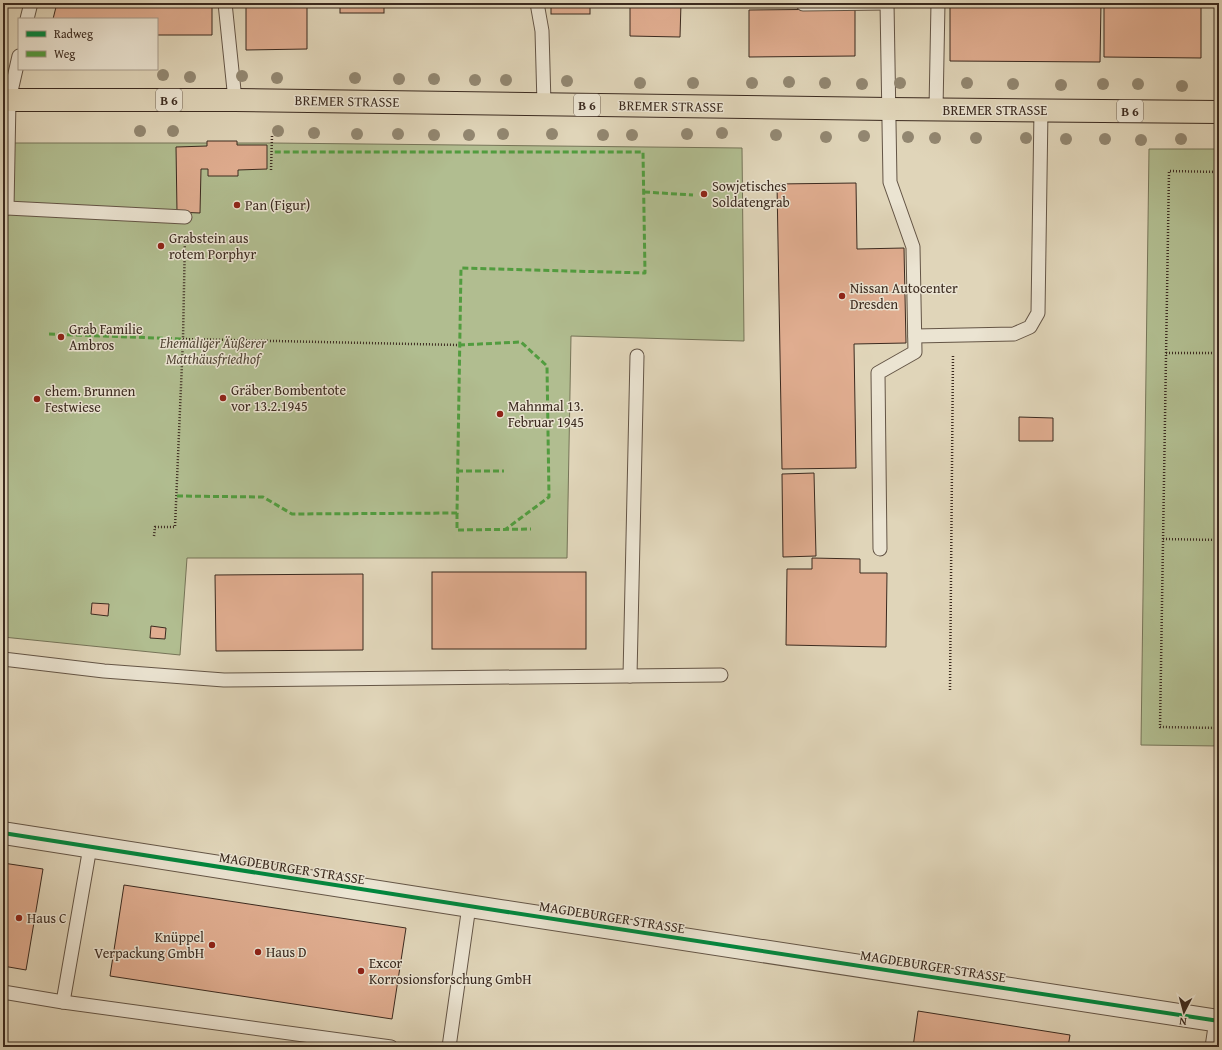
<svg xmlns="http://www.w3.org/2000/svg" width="1222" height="1050" viewBox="0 0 1222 1050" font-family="'Gentium Book Plus',serif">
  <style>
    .green { fill: #b1bd90; stroke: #767458 }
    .building { fill: #e0ad90; stroke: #3b2a1f }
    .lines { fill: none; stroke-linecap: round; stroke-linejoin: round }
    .lane-casing { stroke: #645546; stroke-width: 15 }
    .street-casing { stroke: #645546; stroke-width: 24 }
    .primary-casing { stroke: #3b2a1f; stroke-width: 24 }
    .path { stroke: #3b2a1f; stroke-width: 2.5; stroke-dasharray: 1 2; stroke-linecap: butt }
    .lane { stroke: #ebe4d2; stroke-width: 13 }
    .street { stroke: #ebe4d2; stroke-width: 22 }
    .primary { stroke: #e0d5b9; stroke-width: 22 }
    .quiet { stroke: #529c3f; stroke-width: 3; stroke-dasharray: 6 3; stroke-linecap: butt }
    .cycleway-casing { stroke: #ebe4d2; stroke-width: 6 }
    .cycleway { stroke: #00873e; stroke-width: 4 }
    .tree { fill: #928771 }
    .poi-dot { fill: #8f2418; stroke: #ebe4d2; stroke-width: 1.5 }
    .labels { text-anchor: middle; stroke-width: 3; stroke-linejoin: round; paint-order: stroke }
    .shield { fill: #ebe4d2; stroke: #706255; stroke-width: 1 }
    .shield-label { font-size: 13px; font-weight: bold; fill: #3b2a1f }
    .street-label { font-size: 14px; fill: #3b2a1f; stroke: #ebe4d2 }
    .poi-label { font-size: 14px; fill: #3b2a1f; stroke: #ebe4d2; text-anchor: start }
    .park-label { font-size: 14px; font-style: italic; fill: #534736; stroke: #ebe4d2 }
  </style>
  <rect width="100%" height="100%" fill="#e0d5b9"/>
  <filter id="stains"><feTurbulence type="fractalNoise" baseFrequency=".005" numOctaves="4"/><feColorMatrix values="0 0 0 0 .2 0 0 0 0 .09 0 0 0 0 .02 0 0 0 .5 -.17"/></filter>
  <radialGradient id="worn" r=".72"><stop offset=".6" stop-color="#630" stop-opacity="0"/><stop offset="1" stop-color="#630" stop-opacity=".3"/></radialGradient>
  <g class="green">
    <path d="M 3,143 L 272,143 L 742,148 L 744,341 L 571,336 L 567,558 L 187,558 L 180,655 L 3,637 Z"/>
    <path d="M 1149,149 L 1219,149 L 1219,746 L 1141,745 Z"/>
  </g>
  <g class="building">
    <path d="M 57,3 L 212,3 L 212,35 L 157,35 L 157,19 L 53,19 Z"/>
    <path d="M 246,3 L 307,3 L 307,49 L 246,50 Z"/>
    <rect x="340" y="3" width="44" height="10"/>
    <rect x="551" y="3" width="39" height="11"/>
    <path d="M 630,3 L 681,3 L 680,37 L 630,36 Z"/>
    <path d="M 950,3 L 1101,3 L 1100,62 L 950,61 Z"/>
    <path d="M 1104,3 L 1201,3 L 1201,58 L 1104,57 Z"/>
    <path d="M 855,9 L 855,56 L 749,57 L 749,10 Z"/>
    <path d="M 207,141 L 237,141 L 237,145 L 267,145 L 267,169 L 238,170 L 238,176 L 208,176 L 208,169 L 201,169 L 200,213 L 177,212 L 176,147 L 207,146 Z"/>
    <path d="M 856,183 L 857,249 L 904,248 L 906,343 L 854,344 L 856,468 L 782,469 L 777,184 Z"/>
    <path d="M 1019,417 L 1053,418 L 1053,441 L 1019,441 Z"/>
    <path d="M 814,473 L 816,556 L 783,557 L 782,474 Z"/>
    <path d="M 812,558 L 860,559 L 860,573 L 887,573 L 886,647 L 786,645 L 787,569 L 812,569 Z"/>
    <rect x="432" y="572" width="154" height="77"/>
    <path d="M 363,574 L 363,650 L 216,651 L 215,575 Z"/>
    <path d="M 92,603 L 109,604 L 108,616 L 91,614 Z"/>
    <path d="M 151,626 L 166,628 L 165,639 L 150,638 Z"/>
    <path d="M 3,863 L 43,869 L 26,970 L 3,966 Z"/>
    <path d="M 124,885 L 406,928 L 392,1019 L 110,976 Z"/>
    <path d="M 918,1011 L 1070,1035 L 1068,1047 L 913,1047 Z"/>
  </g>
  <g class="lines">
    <defs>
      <g id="lane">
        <path d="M 225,3 L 235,100"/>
        <path d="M 537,3 L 542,31 L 544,104"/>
        <path d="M 803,3 L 803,4 L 887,3"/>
        <path d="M 27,19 L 31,3"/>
        <path d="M 936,109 L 938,3"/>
        <path d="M 3,207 L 7,208 L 9,100 L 19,56"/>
        <path d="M 7,208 L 185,217"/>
        <path d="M 915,336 L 1014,334 L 1030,327 L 1038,313 L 1041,110"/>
        <path d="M 880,549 L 878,373 L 915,352 L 913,247 L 890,182 L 887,3"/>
        <path d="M 3,659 L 104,671 L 224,680 L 721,675"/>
        <path d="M 630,676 L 637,356"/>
        <path d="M 3,992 L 63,1002 L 391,1047"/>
        <path d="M 63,1002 L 90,847"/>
        <path d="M 449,1047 L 469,906"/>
        <path d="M 1212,1047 L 1216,1020"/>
      </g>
      <path id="street" d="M 3,833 L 501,911 L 1219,1021"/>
      <path id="primary" d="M 3,100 L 235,100 L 889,109 L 1219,112"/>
    </defs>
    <use href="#lane" class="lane-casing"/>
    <use href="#street" class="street-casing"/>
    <use href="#primary" class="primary-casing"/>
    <g class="path">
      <path d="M 271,170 L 272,136"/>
      <path d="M 1219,172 L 1169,171 L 1160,727 L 1219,728"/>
      <path d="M 183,339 L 459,345"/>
      <path d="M 1166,353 L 1219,353"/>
      <path d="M 154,536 L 155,527 L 175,527 L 183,339 L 185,236"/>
      <path d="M 1163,539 L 1219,540"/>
      <path d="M 950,690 L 953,354"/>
    </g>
    <use href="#lane" class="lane"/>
    <use href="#street" class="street"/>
    <use href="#primary" class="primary"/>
    <g class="quiet">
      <path d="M 644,192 L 693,195"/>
      <path d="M 49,334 L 183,339"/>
      <path d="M 459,345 L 521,342 L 547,366 L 549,497 L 506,529"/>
      <path d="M 457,471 L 504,471"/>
      <path d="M 177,496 L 263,497 L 292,514 L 457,513 L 461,268 L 645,273 L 643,152 L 272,152"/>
      <path d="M 457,513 L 457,530 L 531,529"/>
    </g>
    <defs>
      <path id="cycleway" d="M 3,833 L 501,911 L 1219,1021"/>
    </defs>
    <use href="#cycleway" class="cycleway-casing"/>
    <use href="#cycleway" class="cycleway"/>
  </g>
  <g class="tree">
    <circle cx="163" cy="75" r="6"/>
    <circle cx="242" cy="76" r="6"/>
    <circle cx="190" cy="77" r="6"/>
    <circle cx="277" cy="78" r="6"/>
    <circle cx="355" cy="78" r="6"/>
    <circle cx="399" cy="79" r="6"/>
    <circle cx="434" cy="79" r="6"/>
    <circle cx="475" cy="80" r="6"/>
    <circle cx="506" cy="80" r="6"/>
    <circle cx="567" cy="81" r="6"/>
    <circle cx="789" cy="82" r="6"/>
    <circle cx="640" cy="83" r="6"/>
    <circle cx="693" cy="83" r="6"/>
    <circle cx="752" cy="83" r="6"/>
    <circle cx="825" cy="83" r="6"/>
    <circle cx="900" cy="83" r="6"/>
    <circle cx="967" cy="83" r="6"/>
    <circle cx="862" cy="84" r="6"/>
    <circle cx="1013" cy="84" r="6"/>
    <circle cx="1103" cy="84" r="6"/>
    <circle cx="1138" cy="84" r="6"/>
    <circle cx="1061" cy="85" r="6"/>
    <circle cx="1182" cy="86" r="6"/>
    <circle cx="140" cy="131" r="6"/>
    <circle cx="173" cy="131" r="6"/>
    <circle cx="278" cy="131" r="6"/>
    <circle cx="314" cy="133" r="6"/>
    <circle cx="722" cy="133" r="6"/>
    <circle cx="357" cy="134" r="6"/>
    <circle cx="398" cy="134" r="6"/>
    <circle cx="503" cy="134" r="6"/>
    <circle cx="552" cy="134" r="6"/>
    <circle cx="687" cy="134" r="6"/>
    <circle cx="434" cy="135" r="6"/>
    <circle cx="469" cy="135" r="6"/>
    <circle cx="603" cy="135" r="6"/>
    <circle cx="632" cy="135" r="6"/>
    <circle cx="776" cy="135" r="6"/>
    <circle cx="864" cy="136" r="6"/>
    <circle cx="826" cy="137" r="6"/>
    <circle cx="908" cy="137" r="6"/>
    <circle cx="935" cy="138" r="6"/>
    <circle cx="976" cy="138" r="6"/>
    <circle cx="1026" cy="138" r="6"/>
    <circle cx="1066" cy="139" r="6"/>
    <circle cx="1105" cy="139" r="6"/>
    <circle cx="1181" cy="139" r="6"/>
    <circle cx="1141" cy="140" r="6"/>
  </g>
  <g class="poi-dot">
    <circle cx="704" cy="194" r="4"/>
    <circle cx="237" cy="205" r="4"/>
    <circle cx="161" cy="246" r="4"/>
    <circle cx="842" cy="296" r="4"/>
    <circle cx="61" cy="337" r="4"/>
    <circle cx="223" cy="398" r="4"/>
    <circle cx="37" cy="399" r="4"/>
    <circle cx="500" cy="414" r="4"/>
    <circle cx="19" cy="918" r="4"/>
    <circle cx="212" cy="945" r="4"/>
    <circle cx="258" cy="952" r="4"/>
    <circle cx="361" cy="971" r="4"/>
  </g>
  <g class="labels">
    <g class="shield">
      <rect x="156" y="89" width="26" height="22" rx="3"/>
      <rect x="574" y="94" width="26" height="22" rx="3"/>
      <rect x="1117" y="100" width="26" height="22" rx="3"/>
    </g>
    <g class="shield-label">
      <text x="169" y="105">B 6</text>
      <text x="587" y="110">B 6</text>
      <text x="1130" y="116">B 6</text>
    </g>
    <g class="street-label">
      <text transform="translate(347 101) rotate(1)" y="5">BREMER STRASSE</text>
      <text transform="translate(671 106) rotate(1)" y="5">BREMER STRASSE</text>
      <text x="995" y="115">BREMER STRASSE</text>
      <text transform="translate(292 868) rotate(9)" y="5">MAGDEBURGER STRASSE</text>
      <text transform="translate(612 917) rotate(9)" y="5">MAGDEBURGER STRASSE</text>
      <text transform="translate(933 966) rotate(9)" y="5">MAGDEBURGER STRASSE</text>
    </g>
    <g class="poi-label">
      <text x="712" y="191">Sowjetisches<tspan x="712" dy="16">Soldatengrab</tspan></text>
      <text x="245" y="210">Pan (Figur)</text>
      <text x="169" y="243">Grabstein aus<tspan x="169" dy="16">rotem Porphyr</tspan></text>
      <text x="850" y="293">Nissan Autocenter<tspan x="850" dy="16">Dresden</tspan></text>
      <text x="69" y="334">Grab Familie<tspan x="69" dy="16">Ambros</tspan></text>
      <text x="231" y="395">Gräber Bombentote<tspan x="231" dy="16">vor 13.2.1945</tspan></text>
      <text x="45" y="396">ehem. Brunnen<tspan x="45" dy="16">Festwiese</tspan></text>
      <text x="508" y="411">Mahnmal 13.<tspan x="508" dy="16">Februar 1945</tspan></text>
      <text x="27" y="923">Haus C</text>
      <text x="204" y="942" text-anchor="end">Knüppel<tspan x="204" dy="16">Verpackung GmbH</tspan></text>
      <text x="266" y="957">Haus D</text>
      <text x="369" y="968">Excor<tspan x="369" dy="16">Korrosionsforschung GmbH</tspan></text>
    </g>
    <g class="park-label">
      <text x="213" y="348">Ehemaliger Äußerer<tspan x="213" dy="16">Matthäusfriedhof</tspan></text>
    </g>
  </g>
  <rect width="1222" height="1050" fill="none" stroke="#e0d5b9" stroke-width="16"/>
  <rect x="4" y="4" width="1214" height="1042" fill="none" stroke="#3b2a1f" stroke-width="2"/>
  <rect x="8" y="8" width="1206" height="1034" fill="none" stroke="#3b2a1f"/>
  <rect x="18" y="18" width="140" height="52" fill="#ebe4d2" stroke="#a59a8a"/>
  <rect x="26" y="31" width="20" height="6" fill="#00873e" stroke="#a59a8a"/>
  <text x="54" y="38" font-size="12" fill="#3b2a1f">Radweg</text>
  <rect x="26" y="51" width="20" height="6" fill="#529c3f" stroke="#a59a8a"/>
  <text x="54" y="58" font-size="12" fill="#3b2a1f">Weg</text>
  <g transform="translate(1184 1012) rotate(186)" stroke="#ebe4d2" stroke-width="3" paint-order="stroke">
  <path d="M0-3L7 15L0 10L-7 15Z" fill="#3b2a1f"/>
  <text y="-6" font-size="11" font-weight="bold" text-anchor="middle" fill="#3b2a1f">N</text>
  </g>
  <rect width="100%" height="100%" filter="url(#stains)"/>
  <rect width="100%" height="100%" fill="url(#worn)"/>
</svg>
